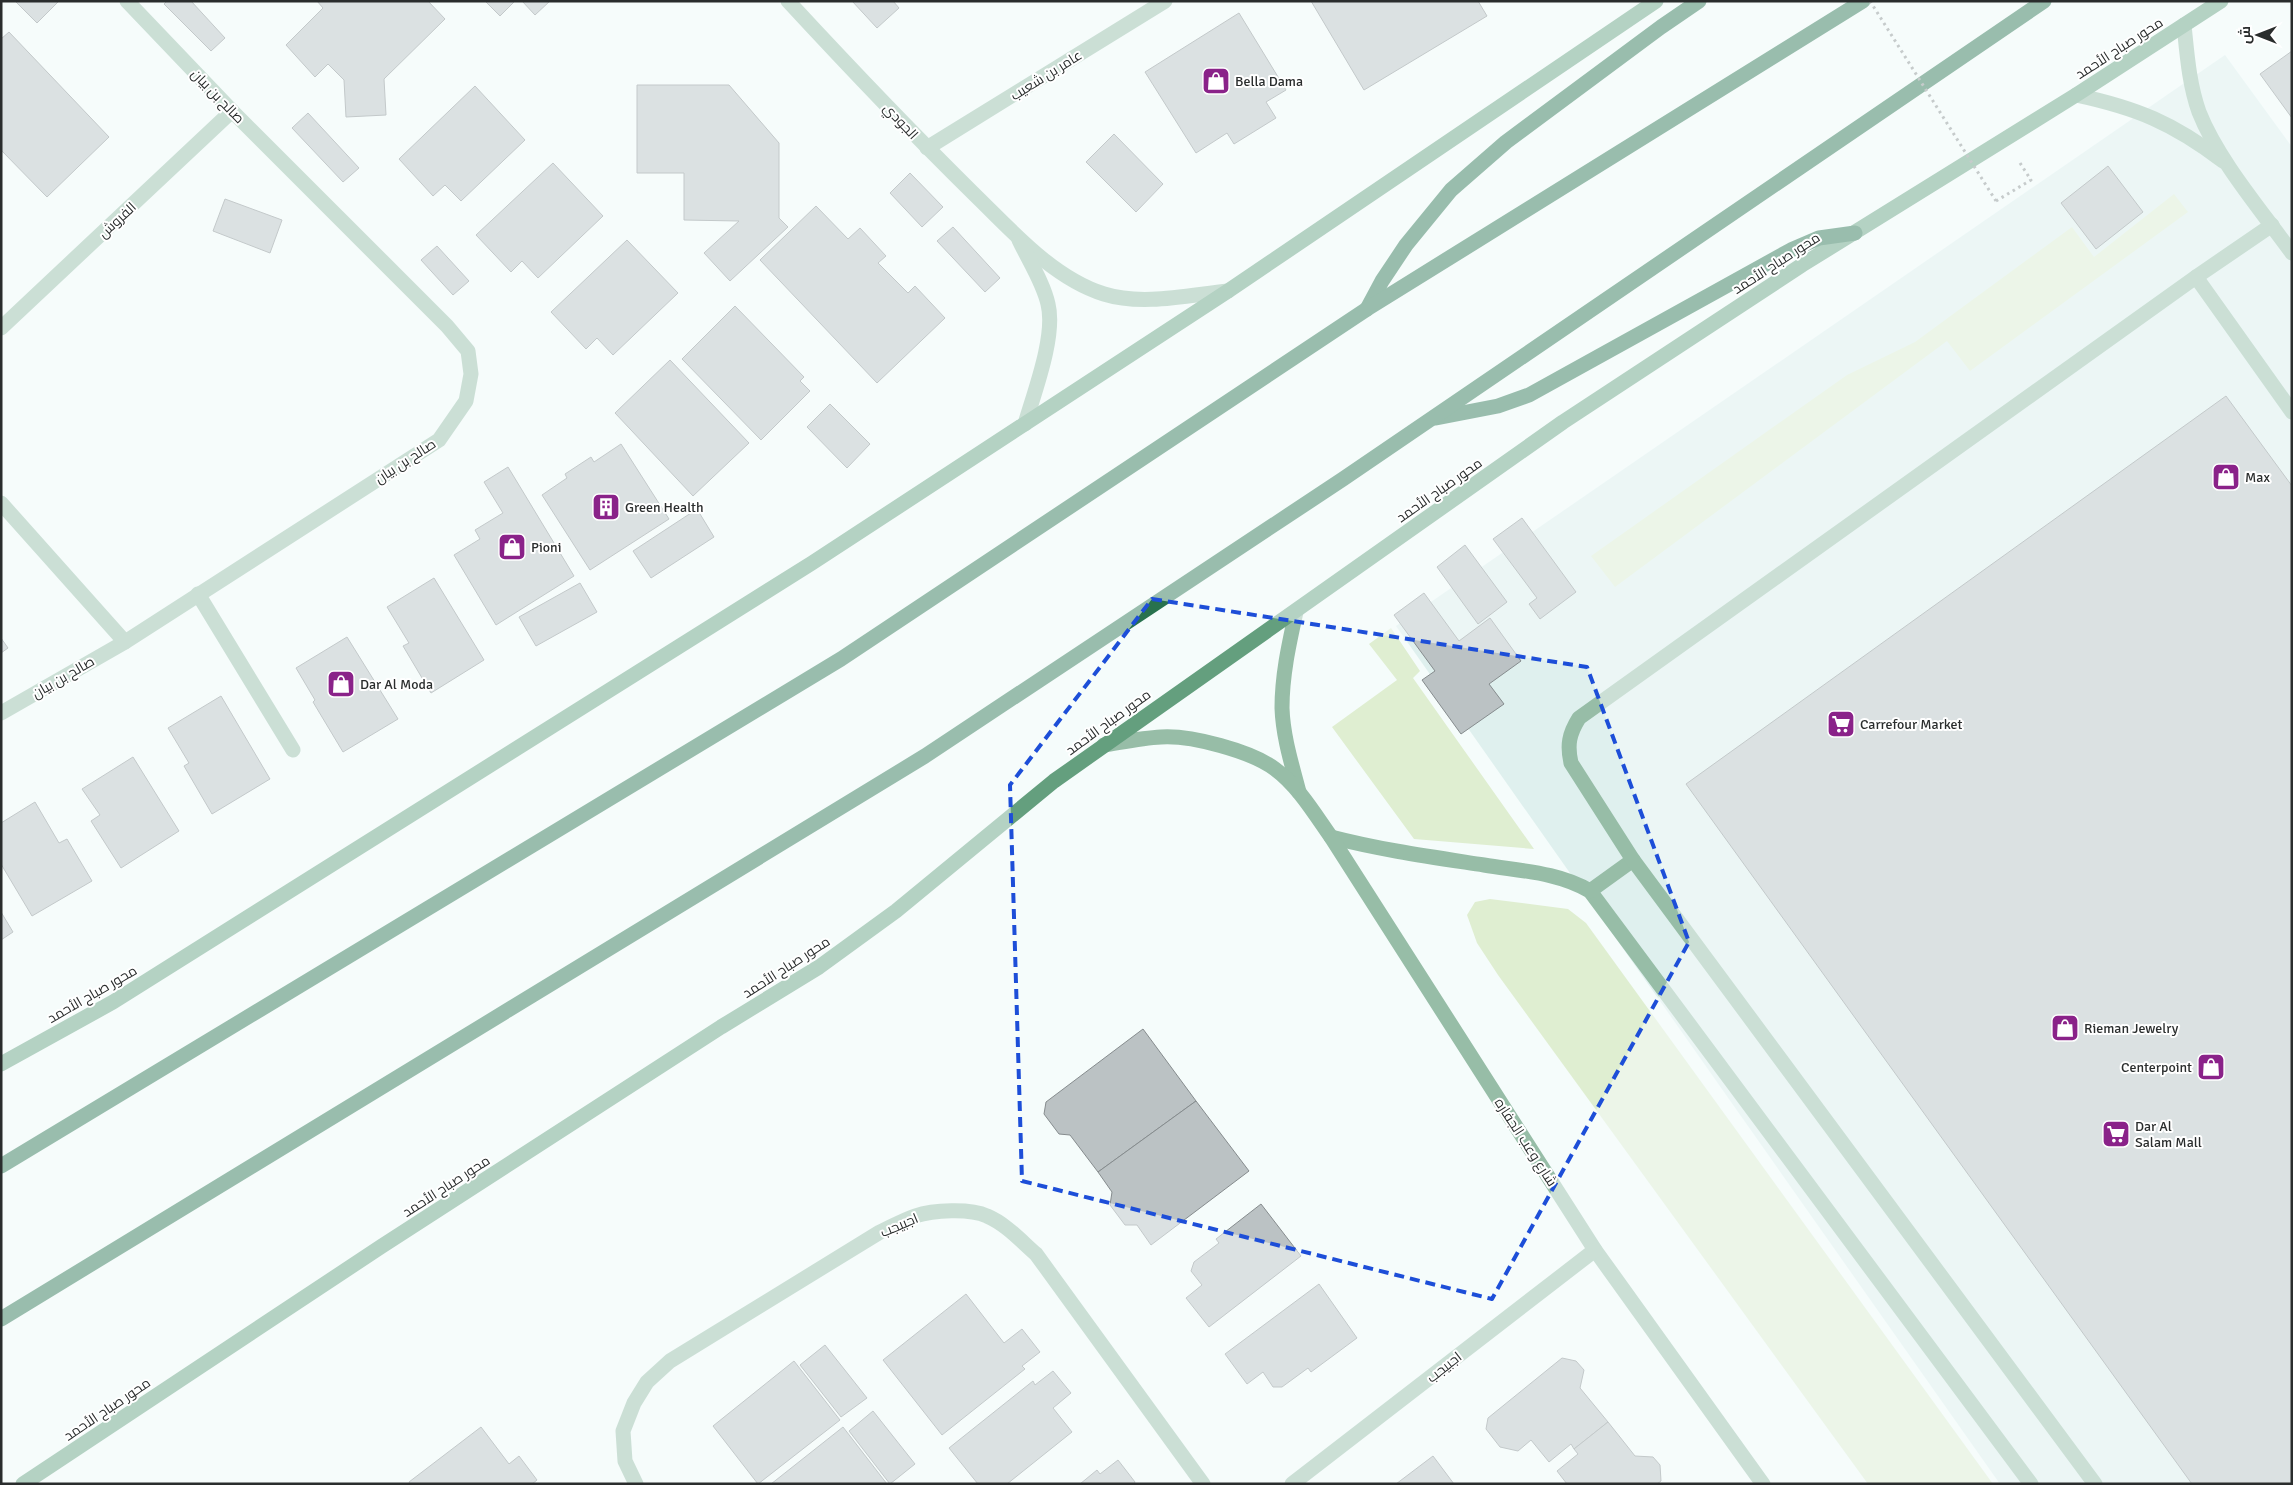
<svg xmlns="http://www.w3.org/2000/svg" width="2293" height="1485" viewBox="0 0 2293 1485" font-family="Signika,Cairo,sans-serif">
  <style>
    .built { fill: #dff0ee }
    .green { fill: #dfeed1 }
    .building { fill: #bbc2c4; stroke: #868c8e }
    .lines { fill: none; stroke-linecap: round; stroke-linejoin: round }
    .path { stroke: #8c9191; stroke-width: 3; stroke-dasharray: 2.5 4; stroke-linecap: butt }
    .lane { stroke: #97bda7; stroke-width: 15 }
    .street { stroke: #97bda7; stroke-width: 15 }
    .secondary { stroke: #649f7e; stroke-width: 15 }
    .highway { stroke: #28724e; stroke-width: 15 }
    .path-bridge { stroke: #8c9191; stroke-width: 3; stroke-dasharray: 2.5 4; stroke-linecap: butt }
    .marked { fill: none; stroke: #1d4ed8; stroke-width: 4; stroke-dasharray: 10 6; stroke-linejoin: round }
    .labels { text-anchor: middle; stroke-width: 4; stroke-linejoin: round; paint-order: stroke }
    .street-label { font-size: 14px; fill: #2a2d2d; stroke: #fff }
    .poi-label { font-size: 14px; fill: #2a2d2d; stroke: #fff; text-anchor: start }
  </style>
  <rect width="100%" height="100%" fill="#f5fcfb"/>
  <path class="built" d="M 2225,55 L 2292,147 L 2292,1484 L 2000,1484 L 1396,626 Z"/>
  <g class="green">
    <path d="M 2174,194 L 2188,212 L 1970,371 L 1947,341 L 1615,587 L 1591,556 L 1847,375 L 1915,342 L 2072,227 L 2094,257 Z"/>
    <path d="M 1391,628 L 1420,671 L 1413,678 L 1534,849 L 1414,839 L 1332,727 L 1397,680 L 1369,644 Z"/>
    <path d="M 1490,899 L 1568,909 L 1586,923 L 1993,1484 L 1868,1484 L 1498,975 L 1477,943 L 1467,915 L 1475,902 Z"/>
  </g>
  <g class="building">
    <path d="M 15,1 L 59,1 L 37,23 Z"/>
    <path d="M 167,1 L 191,1 L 225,38 L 211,51 L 164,4 Z"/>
    <path d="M 317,1 L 428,1 L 445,19 L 384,79 L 386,115 L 346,117 L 344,80 L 328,64 L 315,77 L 286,45 L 323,8 Z"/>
    <path d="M 485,1 L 515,1 L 500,16 Z"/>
    <path d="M 522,1 L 550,1 L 535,15 Z"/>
    <path d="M 852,1 L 893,1 L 899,8 L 877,28 Z"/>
    <path d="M 1311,1 L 1478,1 L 1487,16 L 1364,90 Z"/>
    <path d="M 1239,13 L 1286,90 L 1266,102 L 1276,118 L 1234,144 L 1227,133 L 1196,153 L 1145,72 Z"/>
    <path d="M 9,32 L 109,137 L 47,197 L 1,150 L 1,39 Z"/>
    <path d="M 2292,51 L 2292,118 L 2260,74 Z"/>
    <path d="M 637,85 L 729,85 L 779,143 L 779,218 L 788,227 L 730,281 L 704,253 L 739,221 L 684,220 L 684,173 L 637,173 Z"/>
    <path d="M 475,86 L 525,140 L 461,201 L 445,185 L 433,196 L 399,159 Z"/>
    <path d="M 308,113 L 359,168 L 343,182 L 292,128 Z"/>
    <path d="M 1114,134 L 1163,184 L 1136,212 L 1086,162 Z"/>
    <path d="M 553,163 L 603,216 L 538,278 L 522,261 L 511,272 L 476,235 Z"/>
    <path d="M 2108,166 L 2143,212 L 2096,249 L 2061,203 Z"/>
    <path d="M 910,173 L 943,207 L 922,227 L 890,193 Z"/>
    <path d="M 225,199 L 282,220 L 270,253 L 213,231 Z"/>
    <path d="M 816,206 L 848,239 L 860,228 L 886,256 L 878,263 L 908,293 L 915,286 L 945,318 L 877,383 L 760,260 Z"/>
    <path d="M 953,227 L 1000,278 L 985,292 L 937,241 Z"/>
    <path d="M 627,240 L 678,293 L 613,355 L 597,338 L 586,349 L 551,312 Z"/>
    <path d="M 437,246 L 469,281 L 453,295 L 421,260 Z"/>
    <path d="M 735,306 L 804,377 L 800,381 L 810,391 L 761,440 L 682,359 Z"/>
    <path d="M 670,360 L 749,443 L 693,496 L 615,413 Z"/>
    <path d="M 2226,396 L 2292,486 L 2292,1484 L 2192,1484 L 1686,784 Z"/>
    <path d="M 830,404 L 870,444 L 847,468 L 807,427 Z"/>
    <path d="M 621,444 L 669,519 L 590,570 L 542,495 L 567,478 L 565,474 L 591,457 L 594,462 Z"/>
    <path d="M 508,467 L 574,576 L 496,625 L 454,555 L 480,539 L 475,530 L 503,513 L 484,482 Z"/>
    <path d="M 697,509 L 714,537 L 651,578 L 633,551 Z"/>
    <path d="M 1522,518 L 1576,592 L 1540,619 L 1529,604 L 1537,598 L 1493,539 Z"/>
    <path d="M 1465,545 L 1507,602 L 1478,624 L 1437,567 Z"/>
    <path d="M 434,578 L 484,660 L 431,693 L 403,646 L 409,643 L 387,607 Z"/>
    <path d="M 580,583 L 597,612 L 536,646 L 519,617 Z"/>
    <path d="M 1424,593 L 1459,641 L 1490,618 L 1521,661 L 1489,684 L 1504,704 L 1461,734 L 1422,680 L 1435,671 L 1394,615 Z"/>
    <path d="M 347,637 L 398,719 L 343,752 L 313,702 L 315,700 L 296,668 Z"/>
    <path d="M 1,638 L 8,648 L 1,653 Z"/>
    <path d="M 221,696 L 270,779 L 212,814 L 184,766 L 189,763 L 168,728 Z"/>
    <path d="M 133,757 L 179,831 L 121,868 L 91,821 L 100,815 L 82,789 Z"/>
    <path d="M 35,802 L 59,843 L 67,839 L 92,881 L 32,916 L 1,864 L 1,823 Z"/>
    <path d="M 1,912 L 13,932 L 1,940 Z"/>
    <path d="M 1143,1029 L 1196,1101 L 1098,1172 L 1070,1135 L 1059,1134 L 1044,1114 L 1046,1102 Z"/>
    <path d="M 1196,1101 L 1249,1171 L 1151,1245 L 1137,1225 L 1125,1225 L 1110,1205 L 1112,1192 L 1098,1172 Z"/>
    <path d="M 1261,1204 L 1301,1256 L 1209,1327 L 1186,1298 L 1202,1285 L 1191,1271 L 1194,1262 L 1219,1243 L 1216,1239 Z"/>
    <path d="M 1319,1284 L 1357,1338 L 1311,1372 L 1308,1368 L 1282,1387 L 1273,1387 L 1263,1372 L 1247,1384 L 1225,1354 Z"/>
    <path d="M 966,1294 L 1004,1343 L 1022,1329 L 1040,1352 L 1022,1366 L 1025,1369 L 942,1435 L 883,1360 Z"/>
    <path d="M 825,1345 L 867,1398 L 841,1417 L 800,1365 Z"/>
    <path d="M 1562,1358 L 1576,1361 L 1584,1370 L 1580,1388 L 1608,1422 L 1574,1449 L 1571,1444 L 1549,1462 L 1531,1440 L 1518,1451 L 1500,1447 L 1486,1429 L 1488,1418 Z"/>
    <path d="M 794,1361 L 840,1420 L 758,1484 L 713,1426 Z"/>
    <path d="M 1053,1371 L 1071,1393 L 1053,1408 L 1072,1432 L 1007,1484 L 978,1484 L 949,1448 L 1033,1381 L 1035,1385 Z"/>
    <path d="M 873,1411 L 915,1464 L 890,1484 L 849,1431 Z"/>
    <path d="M 1608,1422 L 1635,1456 L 1653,1457 L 1660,1465 L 1661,1481 L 1657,1484 L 1567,1484 L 1557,1471 L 1578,1454 L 1574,1449 Z"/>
    <path d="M 481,1427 L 509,1464 L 519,1456 L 537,1480 L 532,1484 L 410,1484 L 409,1482 Z"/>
    <path d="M 843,1427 L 887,1484 L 771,1484 Z"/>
    <path d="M 1433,1456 L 1454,1484 L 1396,1484 Z"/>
    <path d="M 1118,1460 L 1135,1482 L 1134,1484 L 1080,1484 L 1097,1470 L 1100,1474 Z"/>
  </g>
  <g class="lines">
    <path class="path" d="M 1996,201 L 2031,180 L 2020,163"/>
    <g class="lane">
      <path d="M 2196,277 L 2292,412"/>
      <path d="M 1331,837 C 1381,850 1432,857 1484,865 C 1520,871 1558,872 1590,891 L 2031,1484"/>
      <path d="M 1590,891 L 1633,860"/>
      <path d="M 2095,1484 L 1633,860 L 1571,763 C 1567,745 1569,734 1579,718 L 2196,277 L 2272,225"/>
    </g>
    <g class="street">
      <path d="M 788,1 C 849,67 911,132 975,195 C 1012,231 1053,278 1104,294 C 1142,306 1189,295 1228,291"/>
      <path d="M 2184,25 C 2187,54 2189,84 2199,112 C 2218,160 2261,210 2292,253"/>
      <path d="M 2076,95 C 2137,108 2173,123 2223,161"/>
      <path d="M 927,148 L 1165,1"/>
      <path d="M 1019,240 C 1029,261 1043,282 1048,304 C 1056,336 1034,393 1025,424"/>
      <path d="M 1,328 L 232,111"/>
      <path d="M 1,503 L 125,642"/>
      <path d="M 198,594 L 293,750"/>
      <path d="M 1296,612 C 1289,644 1282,675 1282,708 C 1283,737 1292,765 1299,792"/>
      <path d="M 1,713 L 125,642 L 439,440 L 466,401 L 471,374 L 468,351 L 447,326 L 232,111 L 127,1"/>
      <path d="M 1104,745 C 1123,742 1142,738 1161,737 C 1191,735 1251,751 1275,769 C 1298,786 1314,813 1331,837 L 1595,1250 L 1763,1484"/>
      <path d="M 636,1484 L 625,1461 L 623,1431 L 634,1403 L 647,1382 L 670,1361 L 880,1232 C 891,1227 903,1220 915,1216 C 933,1210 970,1208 987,1216 C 1006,1224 1021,1241 1036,1254 L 1203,1484"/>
      <path d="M 1292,1484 L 1595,1250"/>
    </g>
    <g class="secondary">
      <path d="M 1,1064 L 113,1002 L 812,563 L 1228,291 L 1656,1"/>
      <path d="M 23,1484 L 382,1246 L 721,1027 L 819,967 L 896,911 L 1054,781 L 1563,422 L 1802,265 L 2076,95 L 2221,1"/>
    </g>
    <g class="highway">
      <path d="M 1367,309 L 1382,281 L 1406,245 L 1451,190 L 1506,142 L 1661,27 L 1699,1"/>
      <path d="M 1436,418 L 1498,406 L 1529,395 L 1791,250 L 1819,238 L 1855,233"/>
      <path d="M 1,1166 L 841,659 L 1367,309 L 1863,1"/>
      <path d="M 1,1319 L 925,756 L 1343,479 L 2044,1"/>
    </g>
    <path class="path-bridge" d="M 1870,1 L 1996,201"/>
  </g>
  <path d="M0 0H2293V1485H0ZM 1152,599 L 1587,667 L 1689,942 L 1492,1299 L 1022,1181 L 1010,785 Z" fill="#f5fcfb" fill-opacity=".55" fill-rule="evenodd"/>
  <path class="marked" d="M 1152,599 L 1587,667 L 1689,942 L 1492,1299 L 1022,1181 L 1010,785 Z"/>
  <defs>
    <symbol id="shop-square" viewBox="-11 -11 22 22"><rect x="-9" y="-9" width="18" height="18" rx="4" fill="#8a2289" stroke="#fff"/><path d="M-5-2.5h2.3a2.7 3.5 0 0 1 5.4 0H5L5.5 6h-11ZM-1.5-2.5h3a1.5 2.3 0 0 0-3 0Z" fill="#fff"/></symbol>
    <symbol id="building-square" viewBox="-11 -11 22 22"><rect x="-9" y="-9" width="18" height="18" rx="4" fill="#8a2289" stroke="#fff"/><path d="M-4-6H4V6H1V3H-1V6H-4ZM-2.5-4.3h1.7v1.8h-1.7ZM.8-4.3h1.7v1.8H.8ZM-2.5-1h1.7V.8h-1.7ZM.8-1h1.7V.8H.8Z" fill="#fff"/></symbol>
    <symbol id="supermarket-square" viewBox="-11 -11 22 22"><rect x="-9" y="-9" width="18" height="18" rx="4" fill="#8a2289" stroke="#fff"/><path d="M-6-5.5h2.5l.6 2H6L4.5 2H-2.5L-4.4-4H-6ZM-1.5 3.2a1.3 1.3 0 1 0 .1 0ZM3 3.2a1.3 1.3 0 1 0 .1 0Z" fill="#fff"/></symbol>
  </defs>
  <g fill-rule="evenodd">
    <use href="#shop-square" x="1200" y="65" width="32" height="32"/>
    <use href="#shop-square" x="2210" y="461" width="32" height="32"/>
    <use href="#building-square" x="590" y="491" width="32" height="32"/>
    <use href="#shop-square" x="496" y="531" width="32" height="32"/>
    <use href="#shop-square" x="325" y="668" width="32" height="32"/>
    <use href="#supermarket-square" x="1825" y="708" width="32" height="32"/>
    <use href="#shop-square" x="2049" y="1012" width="32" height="32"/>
    <use href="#shop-square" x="2195" y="1051" width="32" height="32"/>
    <use href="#supermarket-square" x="2100" y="1118" width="32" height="32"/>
  </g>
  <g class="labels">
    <g class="street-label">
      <text transform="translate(2119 48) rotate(-33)" y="5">محور صباح الأحمد</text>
      <text transform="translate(1046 75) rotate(-32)" y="5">عامر بن شعيب</text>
      <text transform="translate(218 96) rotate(46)" y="5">صالح بن بيان</text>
      <text transform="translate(901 121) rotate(47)" y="5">الجودي</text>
      <text transform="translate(117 220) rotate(-43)" y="5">الفروش</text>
      <text transform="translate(1776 263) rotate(-33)" y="5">محور صباح الأحمد</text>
      <text transform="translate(405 461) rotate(-33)" y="5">صالح بن بيان</text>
      <text transform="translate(1439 490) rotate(-35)" y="5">محور صباح الأحمد</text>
      <text transform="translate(63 677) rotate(-30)" y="5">صالح بن بيان</text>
      <text transform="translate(1108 722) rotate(-36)" y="5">محور صباح الأحمد</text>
      <text transform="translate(786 967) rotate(-33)" y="5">محور صباح الأحمد</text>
      <text transform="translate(92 994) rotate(-30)" y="5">محور صباح الأحمد</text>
      <text transform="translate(1526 1142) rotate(57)" y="5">شارع وعب الجفاره</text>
      <text transform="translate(446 1186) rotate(-33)" y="5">محور صباح الأحمد</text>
      <text transform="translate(899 1225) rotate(-23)" y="5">اجبيجب</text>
      <text transform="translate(1444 1367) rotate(-38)" y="5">اجبيجب</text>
      <text transform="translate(107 1409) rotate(-34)" y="5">محور صباح الأحمد</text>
    </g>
    <g class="poi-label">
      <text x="1235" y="86">Bella Dama</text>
      <text x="2245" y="482">Max</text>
      <text x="625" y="512">Green Health</text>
      <text x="531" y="552">Pioni</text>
      <text x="360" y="689">Dar Al Moda</text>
      <text x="1860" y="729">Carrefour Market</text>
      <text x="2084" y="1033">Rieman Jewelry</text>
      <text x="2192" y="1072" text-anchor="end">Centerpoint</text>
      <text x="2135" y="1131">Dar Al<tspan x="2135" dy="16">Salam Mall</tspan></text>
    </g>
  </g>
  <rect width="2293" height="1485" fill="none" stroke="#2a2d2d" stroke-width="5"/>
  <g transform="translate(2258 35) rotate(270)" stroke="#ffffff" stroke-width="4" paint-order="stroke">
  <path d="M0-4L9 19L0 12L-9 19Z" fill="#2a2d2d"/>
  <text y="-8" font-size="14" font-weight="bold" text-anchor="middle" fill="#2a2d2d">ش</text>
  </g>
</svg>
